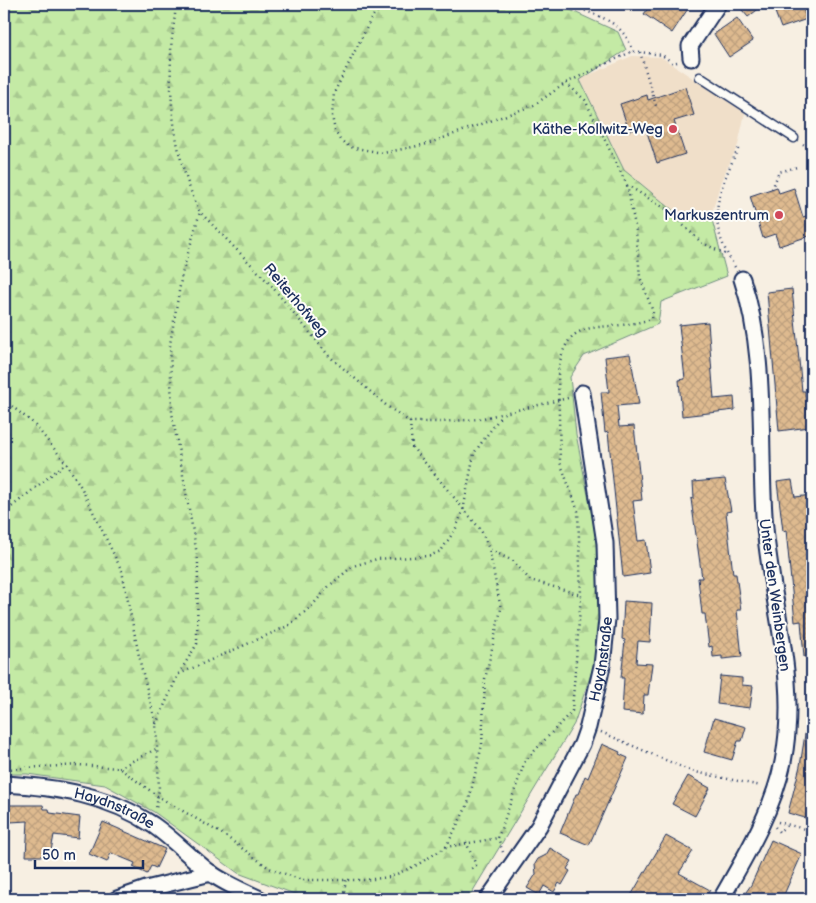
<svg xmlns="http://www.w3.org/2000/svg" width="816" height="903" viewBox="0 0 816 903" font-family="'Balsamiq Sans',sans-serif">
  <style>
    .built { fill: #f0dfc9 }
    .forest { fill: url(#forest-firs); stroke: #708c82 }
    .building { fill: url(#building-cross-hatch); stroke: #1b2f5e }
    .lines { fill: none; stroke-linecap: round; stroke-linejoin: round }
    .service-casing { stroke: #1b2f5e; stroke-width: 11 }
    .minor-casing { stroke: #1b2f5e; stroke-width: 19 }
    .path { stroke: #1b2f5e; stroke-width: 2.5; stroke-dasharray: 1 4; stroke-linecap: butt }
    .service { stroke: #fdfcf7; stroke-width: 8 }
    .minor { stroke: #fdfcf7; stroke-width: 15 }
    .poi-dot { fill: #d1495b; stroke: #fdfcf7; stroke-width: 2 }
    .labels { text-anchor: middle; stroke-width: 4; stroke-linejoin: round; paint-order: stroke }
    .poi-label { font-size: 15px; fill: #1b2f5e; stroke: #fdfcf7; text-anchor: end }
    .street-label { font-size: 15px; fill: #1b2f5e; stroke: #fdfcf7 }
  </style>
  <defs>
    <pattern id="forest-firs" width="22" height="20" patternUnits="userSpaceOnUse" patternTransform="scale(1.25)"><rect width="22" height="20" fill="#c4eaa5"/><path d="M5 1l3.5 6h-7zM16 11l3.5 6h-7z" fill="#a8c990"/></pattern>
    <pattern id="building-cross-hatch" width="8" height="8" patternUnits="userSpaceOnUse" patternTransform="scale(1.25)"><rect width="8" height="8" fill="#deba8f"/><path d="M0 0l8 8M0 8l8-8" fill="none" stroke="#bea07e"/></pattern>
  </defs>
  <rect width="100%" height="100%" fill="#f7efe2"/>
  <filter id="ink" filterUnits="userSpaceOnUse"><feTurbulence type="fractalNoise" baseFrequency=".02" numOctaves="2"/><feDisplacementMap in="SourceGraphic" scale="10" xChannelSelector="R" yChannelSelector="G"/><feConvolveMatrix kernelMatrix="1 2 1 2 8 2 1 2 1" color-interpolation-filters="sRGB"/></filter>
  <g filter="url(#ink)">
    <path class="built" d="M 632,56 L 661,57 L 745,113 L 738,145 L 721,181 L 711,216 L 681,217 L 624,170 L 580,79 Z"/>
    <path class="forest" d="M 4,4 L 557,4 L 618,32 L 626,50 L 580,80 L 624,170 L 681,217 L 711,216 L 727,276 L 661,302 L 658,324 L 584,356 L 570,377 L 576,434 L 600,556 L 598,653 L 574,724 L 468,899 L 308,899 L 238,873 L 154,812 L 105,785 L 27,774 L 4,774 Z"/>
    <g class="building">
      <path d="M 651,4 L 691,4 L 672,33 L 644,14 Z"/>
      <path d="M 737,4 L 765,4 L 748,17 Z"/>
      <path d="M 772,4 L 801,4 L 807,19 L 781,28 Z"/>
      <path d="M 737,18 L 753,41 L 729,57 L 714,34 Z"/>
      <path d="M 685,87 L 694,115 L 674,121 L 685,154 L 657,163 L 645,126 L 629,131 L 620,104 L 647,95 L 648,100 Z"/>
      <path d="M 777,187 L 779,193 L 794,188 L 803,217 L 812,214 L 812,235 L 779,246 L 775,234 L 763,238 L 750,196 Z"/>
      <path d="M 792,289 L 802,391 L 805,391 L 809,427 L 779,431 L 767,292 Z"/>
      <path d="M 708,322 L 714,399 L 734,397 L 735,410 L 682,416 L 679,380 L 685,379 L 679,325 Z"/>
      <path d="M 630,354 L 639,404 L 617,406 L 619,427 L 634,426 L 642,500 L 633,501 L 638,541 L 646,540 L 650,573 L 623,577 L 608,432 L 605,433 L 601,392 L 609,392 L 605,357 Z"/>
      <path d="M 725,479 L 731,511 L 726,512 L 733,574 L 736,574 L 741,610 L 737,610 L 742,657 L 722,659 L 722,656 L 713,657 L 712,646 L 709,647 L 705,614 L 702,614 L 698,578 L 702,578 L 691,499 L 694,498 L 693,482 Z"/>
      <path d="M 792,480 L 795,497 L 812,495 L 812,560 L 807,560 L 812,594 L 812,657 L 804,657 L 801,621 L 795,622 L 786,530 L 783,531 L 777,482 Z"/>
      <path d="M 624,601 L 652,603 L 650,642 L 638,641 L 636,663 L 652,664 L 648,695 L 644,695 L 643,714 L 622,712 L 624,678 L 621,678 L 625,640 L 622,639 Z"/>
      <path d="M 720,676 L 742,678 L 742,685 L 753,686 L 750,708 L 717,704 Z"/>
      <path d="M 714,718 L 746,727 L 742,741 L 738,741 L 732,760 L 704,752 Z"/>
      <path d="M 806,728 L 812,728 L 812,820 L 788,813 L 800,766 Z"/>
      <path d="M 602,744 L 620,752 L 619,754 L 628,758 L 589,845 L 560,833 L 576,794 L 578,794 L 585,776 L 588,778 Z"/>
      <path d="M 688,776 L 710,788 L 695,816 L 672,804 Z"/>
      <path d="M 6,805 L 43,805 L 44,809 L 49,809 L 50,813 L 80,817 L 78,838 L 54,835 L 50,856 L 26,856 L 28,821 L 10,822 Z"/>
      <path d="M 103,822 L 165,849 L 156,868 L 151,866 L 147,874 L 133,867 L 135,863 L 111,853 L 107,862 L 89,854 Z"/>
      <path d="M 666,836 L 693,851 L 679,873 L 710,890 L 704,899 L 629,899 Z"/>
      <path d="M 771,840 L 802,854 L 782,899 L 741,899 L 751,885 Z"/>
      <path d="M 550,848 L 572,861 L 567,869 L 570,871 L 562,885 L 559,883 L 554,892 L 544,886 L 539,895 L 527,888 L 536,874 L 535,864 L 538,859 L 546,855 Z"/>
    </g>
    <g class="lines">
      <defs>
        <path id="service" d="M 700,77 L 794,138"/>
        <g id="minor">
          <path d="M 691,58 L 690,46 L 718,4"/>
          <path id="s1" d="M 4,784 C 57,787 108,795 153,825 C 173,839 190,857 209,872 C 224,883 243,891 260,899"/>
          <path d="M 117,899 L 146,889 L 211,873"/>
          <path id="s2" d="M 488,899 L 539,826 L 582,744 L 588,727 L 602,666 L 607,619 L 605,543 L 582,393"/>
          <path d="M 721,899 C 745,857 773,811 783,762 C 800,675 769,600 764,515 C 759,437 767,354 742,279"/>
        </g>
      </defs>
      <use href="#service" class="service-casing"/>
      <use href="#minor" class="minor-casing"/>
      <g class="path">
        <path d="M 176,4 C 175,20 171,37 171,54 C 169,108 176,163 200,212 L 270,284 L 329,356 L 387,406 L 410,422 L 441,422 L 479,419 L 568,398"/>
        <path d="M 384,4 L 372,17 L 334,93 L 332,116 L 335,131 L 340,140 L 350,147 L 383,153 L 427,144 L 534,105 L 566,83 L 633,51 L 662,55 L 673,63 L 677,62"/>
        <path d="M 566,4 C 595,15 622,19 633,51"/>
        <path d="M 640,52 L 657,109"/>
        <path d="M 566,83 L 585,100 L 627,185 L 666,209 L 701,242 L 727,255"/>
        <path d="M 803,144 L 812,150"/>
        <path d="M 772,189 L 779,172 L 797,167"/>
        <path d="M 735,267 C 704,219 718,192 740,145"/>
        <path d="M 4,400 L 33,423 L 66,463 L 81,487 L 122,571 L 141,666 L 156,724 L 159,789 L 156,809"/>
        <path d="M 410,422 L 412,447 L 481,530 L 489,549 L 513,561 L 530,580 L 581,595"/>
        <path d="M 4,513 L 66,463"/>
        <path d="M 179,674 L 288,626 L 311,607 L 329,586 L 353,566 L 377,559 L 429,556 L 441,551 L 456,528 L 463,511 L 474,453 L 501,416"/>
        <path d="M 156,724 L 178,675 L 197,644 L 198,560 L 172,413 L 170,344 L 182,274 L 200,212"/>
        <path d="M 601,732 L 691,771 L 761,786"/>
        <path d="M 119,768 L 156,749"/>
        <path d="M 6,769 L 79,765 L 119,768 L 159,797 L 224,835 L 269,868 L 302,880 L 365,880 L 390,877 L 417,865 L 446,847 L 498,838"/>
        <path d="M 778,822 L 812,831"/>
        <path d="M 775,827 L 779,832 L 787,825"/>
        <path d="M 466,842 L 476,865 L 470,870"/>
        <path d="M 446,847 L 468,804 L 482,745 L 485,679 L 501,609 L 489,549"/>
        <path d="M 503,852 L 498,838 L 525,761 L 572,711 L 581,595 L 578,511 L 560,462 L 558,371 C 567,320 589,330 629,324 C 637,323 644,321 652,319 L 653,312 L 640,277 L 636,231 L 627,185"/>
        <path d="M 335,899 L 343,898 L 346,880"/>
      </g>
      <use href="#service" class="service"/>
      <use href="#minor" class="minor"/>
    </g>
  </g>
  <g class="poi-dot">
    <circle cx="673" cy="129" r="5"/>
    <circle cx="779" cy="215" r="5"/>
  </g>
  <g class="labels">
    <g class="poi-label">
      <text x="663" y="134">Käthe-Kollwitz-Weg</text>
      <text x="769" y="220">Markuszentrum</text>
    </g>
    <g class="street-label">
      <text transform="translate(296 300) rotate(50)" y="5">Reiterhofweg</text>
      <text transform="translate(775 595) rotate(82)" y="5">Unter den Weinbergen</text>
      <text dy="5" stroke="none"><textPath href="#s2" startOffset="269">Haydnstraße</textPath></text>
      <text dy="5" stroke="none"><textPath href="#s1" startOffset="114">Haydnstraße</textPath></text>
    </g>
  </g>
  <rect width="816" height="903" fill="none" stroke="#fdfcf7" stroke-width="20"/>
  <rect x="10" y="10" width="796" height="883" fill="none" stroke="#1b2f5e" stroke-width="2" filter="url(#ink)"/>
  <path d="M35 860v8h108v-8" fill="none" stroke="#1b2f5e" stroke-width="2.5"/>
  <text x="42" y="860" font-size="15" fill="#1b2f5e" stroke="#fdfcf7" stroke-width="4" paint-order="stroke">50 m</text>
</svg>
